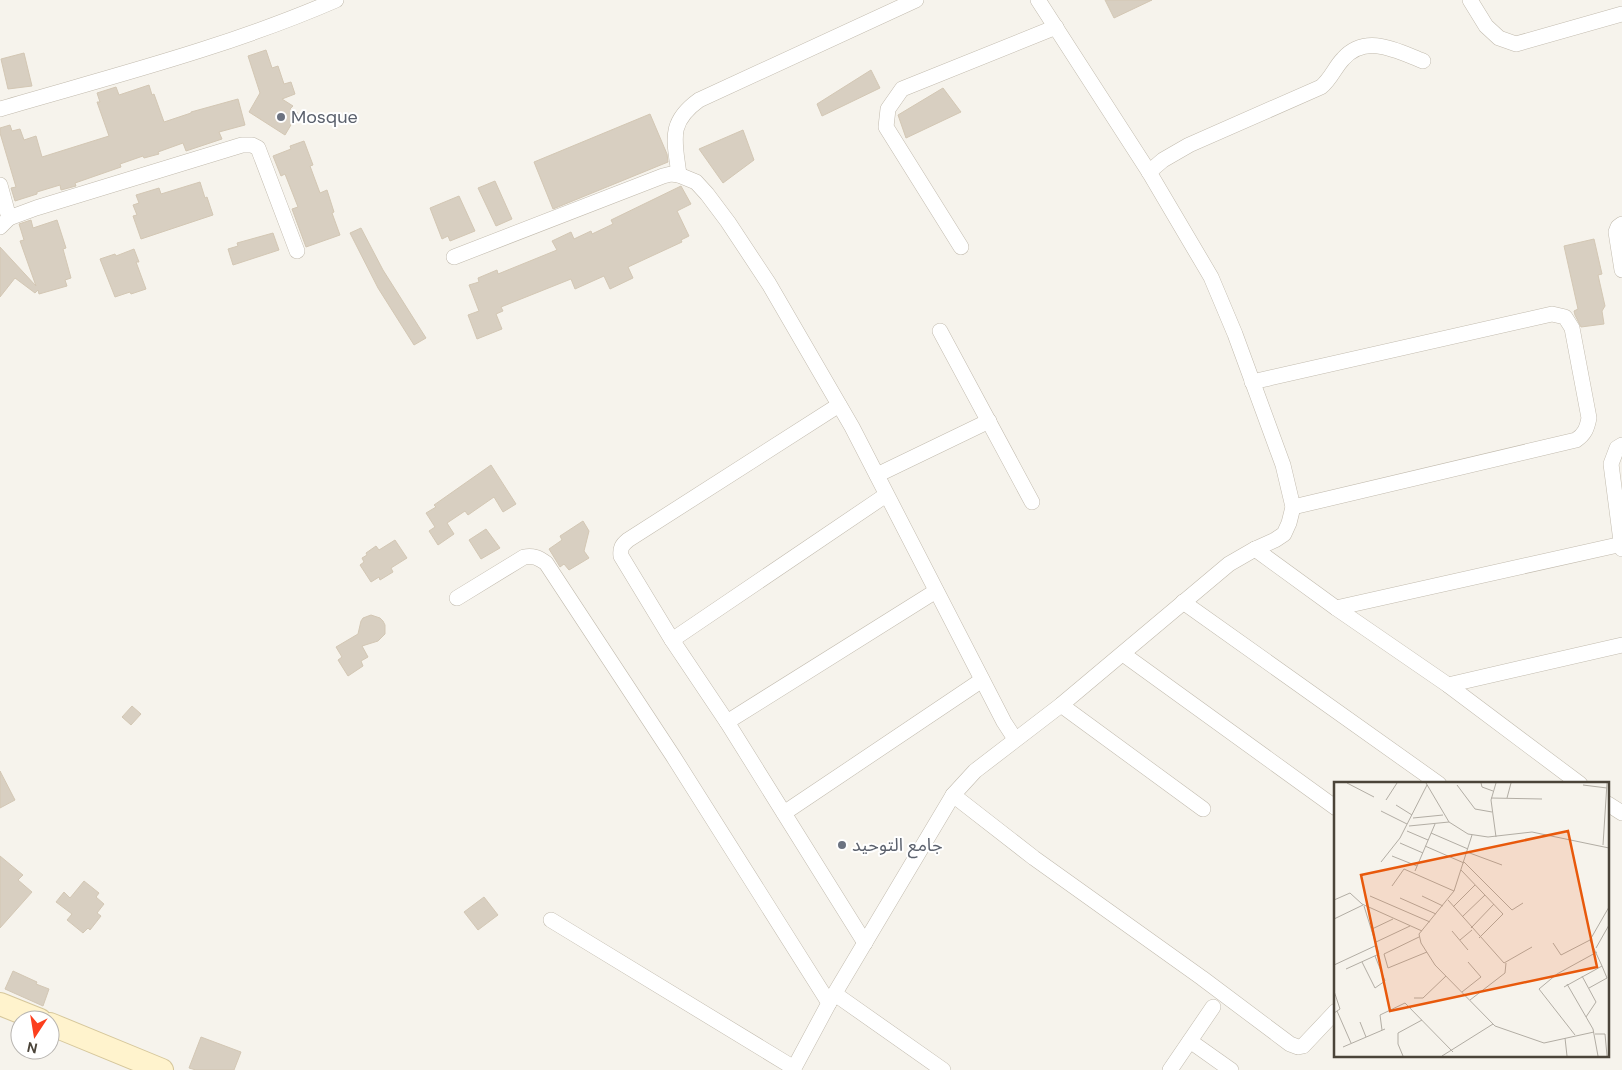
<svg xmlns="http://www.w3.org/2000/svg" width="1622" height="1070" viewBox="0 0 1622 1070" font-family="'DM Sans','Noto Sans Arabic',sans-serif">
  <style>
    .building { fill: #d8cfc1; stroke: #d3c7b4 }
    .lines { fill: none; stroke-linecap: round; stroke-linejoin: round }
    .street-casing { stroke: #c2bbae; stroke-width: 16 }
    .secondary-casing { stroke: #d6c79b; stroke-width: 24 }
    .street { stroke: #fff; stroke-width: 15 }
    .secondary { stroke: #fff3cd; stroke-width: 22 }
    .worship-dot { fill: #6b7280; stroke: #fff; stroke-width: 2 }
    .labels { text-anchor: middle; stroke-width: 4; stroke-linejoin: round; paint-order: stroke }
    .worship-label { font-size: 18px; fill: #5b616d; stroke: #fff; text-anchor: start }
    .inset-road { fill: none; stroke: #b2ada4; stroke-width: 1 }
    .view { fill: #e8590c; fill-opacity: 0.15; stroke: #e8590c; stroke-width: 2.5 }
    .inset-edge { fill: none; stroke: #4b4439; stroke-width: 2.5 }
  </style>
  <rect width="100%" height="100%" fill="#f6f3ec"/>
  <g class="building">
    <path d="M 1105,0 L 1152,0 L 1114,18 Z"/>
    <path d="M 266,50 L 272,68 L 278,66 L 284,84 L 291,82 L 295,94 L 282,99 L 293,106 L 290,109 L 298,113 L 285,135 L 249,112 L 260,93 L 248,56 Z"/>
    <path d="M 24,53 L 32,86 L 8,89 L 1,59 Z"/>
    <path d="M 871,70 L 880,88 L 822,116 L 817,104 Z"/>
    <path d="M 149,85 L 152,95 L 154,94 L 164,122 L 191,113 L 191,112 L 238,99 L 245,125 L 219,132 L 222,139 L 186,151 L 183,143 L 158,152 L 159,154 L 144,158 L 143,156 L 120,164 L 121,167 L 75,183 L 76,186 L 61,190 L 60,185 L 37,192 L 37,194 L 15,201 L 11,188 L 16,187 L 0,133 L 0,128 L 10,125 L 12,131 L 20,129 L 24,140 L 36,136 L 42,157 L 109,136 L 97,102 L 100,102 L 97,93 L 116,87 L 119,95 Z"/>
    <path d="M 943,88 L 961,112 L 906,138 L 898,115 Z"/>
    <path d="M 650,114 L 667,154 L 668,162 L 553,209 L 534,162 Z"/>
    <path d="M 743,130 L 754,160 L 723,183 L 699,149 Z"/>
    <path d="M 304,141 L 313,165 L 310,166 L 320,193 L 327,190 L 334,212 L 332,213 L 340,235 L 306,247 L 292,209 L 298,207 L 285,174 L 281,176 L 273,156 L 291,149 L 290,146 Z"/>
    <path d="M 495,181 L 512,219 L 496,226 L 478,188 Z"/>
    <path d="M 200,182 L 205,198 L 207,197 L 213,215 L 141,239 L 133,216 L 137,215 L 133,205 L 139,203 L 136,195 L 159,188 L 161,194 Z"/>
    <path d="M 681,186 L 691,204 L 677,211 L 689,236 L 681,240 L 682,242 L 628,267 L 633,278 L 610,289 L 604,276 L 575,289 L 571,279 L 501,307 L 503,311 L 496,314 L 502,329 L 477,339 L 468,315 L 479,311 L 469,285 L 479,282 L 478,278 L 497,270 L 498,274 L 557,250 L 552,241 L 571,232 L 574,239 L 591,231 L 592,234 L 613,224 L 611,220 Z"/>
    <path d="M 459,196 L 475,231 L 450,241 L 448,236 L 442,239 L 430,208 Z"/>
    <path d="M 31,220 L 33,228 L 57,220 L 66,248 L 63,249 L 71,278 L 65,280 L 67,286 L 39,294 L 38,290 L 35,293 L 15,278 L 0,297 L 0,247 L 36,286 L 20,241 L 24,240 L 19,224 Z"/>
    <path d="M 361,228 L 383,270 L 426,338 L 414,345 L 378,288 L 350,233 Z"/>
    <path d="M 273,233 L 279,250 L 233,265 L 228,249 L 238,246 L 237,243 Z"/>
    <path d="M 1594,239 L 1602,274 L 1598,275 L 1605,306 L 1602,311 L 1604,324 L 1581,327 L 1575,315 L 1574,311 L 1578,309 L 1564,246 Z"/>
    <path d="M 134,249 L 139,262 L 136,262 L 146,289 L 131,294 L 130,292 L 115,297 L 100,259 L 115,254 L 116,256 Z"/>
    <path d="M 491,465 L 516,504 L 503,512 L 494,497 L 468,515 L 465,511 L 447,523 L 454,534 L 438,545 L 429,531 L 435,527 L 426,513 L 436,507 L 434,505 Z"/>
    <path d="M 583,521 L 589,531 L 584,551 L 589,558 L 569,570 L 564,564 L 560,567 L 549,549 L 562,540 L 560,536 Z"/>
    <path d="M 486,529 L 500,548 L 481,559 L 469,540 Z"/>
    <path d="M 395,540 L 407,558 L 391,568 L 393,572 L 380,580 L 379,577 L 371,582 L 360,565 L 364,562 L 362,558 L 367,555 L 366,553 L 376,546 L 379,550 Z"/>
    <path d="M 371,615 L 380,618 L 383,621 L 385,625 L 385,634 L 378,641 L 362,646 L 368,657 L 361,661 L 363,666 L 348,676 L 338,660 L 342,657 L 336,647 L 358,634 L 361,621 L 363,618 Z"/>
    <path d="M 132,706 L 141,714 L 131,725 L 122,717 Z"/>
    <path d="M 0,771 L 15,800 L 0,808 Z"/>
    <path d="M 0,856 L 23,875 L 18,880 L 32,892 L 0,928 Z"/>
    <path d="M 84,881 L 99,893 L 96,897 L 104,904 L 97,913 L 101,916 L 90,930 L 88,928 L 83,933 L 67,920 L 72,914 L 56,902 L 64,892 L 70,898 Z"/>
    <path d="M 484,897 L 498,915 L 478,930 L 464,912 Z"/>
    <path d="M 13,971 L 37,982 L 36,984 L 49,989 L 43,1006 L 5,989 Z"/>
    <path d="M 201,1037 L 241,1052 L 234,1070 L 196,1070 L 189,1068 Z"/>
  </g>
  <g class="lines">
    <defs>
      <g id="street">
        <path d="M 1470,0 L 1486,26 L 1499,38 L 1516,44 L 1622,14"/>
        <path d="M 0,109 C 113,76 228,47 336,0"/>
        <path d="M 1149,172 L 1163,160 L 1189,145 L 1321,87 C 1331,79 1335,67 1343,59 C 1366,33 1397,51 1423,61"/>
        <path d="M 679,175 C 675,141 667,123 699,100 L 916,0"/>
        <path d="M 0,185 L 9,218 L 0,227"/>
        <path d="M 9,218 L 36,208 L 242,145 L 252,145 L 258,148 L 297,251"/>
        <path d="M 1622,224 L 1618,227 L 1616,232 L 1622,270"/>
        <path d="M 961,247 L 886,127 L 888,109 L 902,89 L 1056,27"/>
        <path d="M 454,257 L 663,176 L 671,174 L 679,175 L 696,182 L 707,194 L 728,222 L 769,284 L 852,427 L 1004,722 L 1015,739"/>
        <path d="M 940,331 L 1032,502"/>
        <path d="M 1252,382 L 1552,314 L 1565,317 L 1572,328 L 1589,418 C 1587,428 1585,434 1576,440 L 1293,507"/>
        <path d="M 839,405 L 628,540 C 622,545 620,548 621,556 L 672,640 L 727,722 L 865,943"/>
        <path d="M 1622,445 L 1617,448 L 1611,464 L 1622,549"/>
        <path d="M 877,475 L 989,421"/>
        <path d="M 1255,549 L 1336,608 L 1448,685 L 1580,784"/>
        <path d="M 457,598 L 524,557 C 533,555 539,558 546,563 L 673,756 L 829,1003"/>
        <path d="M 1183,602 L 1439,784"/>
        <path d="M 1336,608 L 1622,544"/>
        <path d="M 672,640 L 886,495"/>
        <path d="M 1123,654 L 1336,808"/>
        <path d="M 1448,685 L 1622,645"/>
        <path d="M 1061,705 L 1203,809"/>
        <path d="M 727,722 L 936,591"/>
        <path d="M 953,795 L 1034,858 L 1202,978 L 1290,1044 L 1298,1047 L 1303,1046 L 1336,1011"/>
        <path d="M 1608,804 L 1622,813"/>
        <path d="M 784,813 L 982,680"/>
        <path d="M 551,920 L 794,1068"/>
        <path d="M 835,994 L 943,1070"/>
        <path d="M 1190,1041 L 1231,1070"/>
        <path d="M 793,1070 L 829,1003 L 953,795 L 975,771 L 1061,705 L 1229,564 L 1255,549 L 1275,540 L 1284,534 L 1289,523 L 1293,507 L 1283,465 L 1235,334 L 1211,277 L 1149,172 L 1038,0"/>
        <path d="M 1170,1070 L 1213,1007"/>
      </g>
      <g id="secondary">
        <path d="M 0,1004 L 40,1020"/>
        <path d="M 50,1024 L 162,1070"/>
      </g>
    </defs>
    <use href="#street" class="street-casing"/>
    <use href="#secondary" class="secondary-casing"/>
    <use href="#street" class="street"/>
    <use href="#secondary" class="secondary"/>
  </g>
  <g class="worship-dot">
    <circle cx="281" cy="117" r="5"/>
    <circle cx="842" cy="845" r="5"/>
  </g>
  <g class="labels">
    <g class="worship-label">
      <text x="291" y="123">Mosque</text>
      <text x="852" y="851">جامع التوحيد</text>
    </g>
  </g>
  <g transform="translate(1334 782)">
    <rect width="275" height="275" fill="#f6f3ec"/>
    <path class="inset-road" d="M 13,1 L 40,15M 92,1 L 115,40 L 134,52 L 154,55 L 198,50 L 275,66M 147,1 L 148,5 L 159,9M 162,1 L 157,18 L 162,55M 123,3 L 141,27 L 158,30M 249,3 L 273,6M 157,16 L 208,17M 173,16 L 177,1M 52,18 L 63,1M 62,23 L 78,33M 47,29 L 73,42M 79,36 L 109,33M 75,44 L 115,40M 73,49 L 94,58M 97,51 L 134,67M 138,53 L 120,109 L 85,152 L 87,161 L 101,183 L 161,244 L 210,261 L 260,250M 66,61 L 89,71M 269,63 L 273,1M 91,64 L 130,81M 133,70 L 168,83M 58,74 L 83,84M 47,80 L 66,56 L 93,3M 130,80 L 178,128 L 189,121M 127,88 L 169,132 L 145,156M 81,89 L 101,42M 58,104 L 70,87 L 120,109M 36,114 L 96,140M 88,114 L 109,124M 66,116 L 102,132M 0,118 L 16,111 L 28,122 L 88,149M 114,118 L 170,181 L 198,165M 119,125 L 141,103M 128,135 L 151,113M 0,137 L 29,123M 137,146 L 160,122M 38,147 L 59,137M 118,149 L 134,168M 85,155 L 50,172 L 54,186 L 93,170M 126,158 L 138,148M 42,160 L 76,144M 219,161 L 227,173 L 256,158M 262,166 L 275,143M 28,180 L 41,206 L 51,199 L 41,174M 0,183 L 43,163M 12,187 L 45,172 L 30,124M 248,194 L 262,220 L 252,235M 233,202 L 259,247 L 264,274M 230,205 L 268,184 L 256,158 L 275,125M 255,206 L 273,196 L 268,184M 0,209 L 6,227 L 0,231M 128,210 L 147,195 L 134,180M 80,216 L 89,216 L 112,194M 136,218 L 171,191 L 172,181M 3,229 L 17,261M 26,240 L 32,255M 48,248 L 46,233 L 71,221 L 119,270M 261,252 L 271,252 L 273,274M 241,253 L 205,207 L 223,192 L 263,170M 231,256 L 233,274M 9,265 L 51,247M 69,274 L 64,262 L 64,251 L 88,238M 108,274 L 159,242"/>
    <path class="view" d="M 234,49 L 263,185 L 56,229 L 27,93 Z"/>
    <rect width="275" height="275" class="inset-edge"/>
  </g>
  <g transform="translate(35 1035) rotate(192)"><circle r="24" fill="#ffffff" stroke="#b7b4b0"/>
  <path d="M0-4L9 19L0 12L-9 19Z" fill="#fc3f1d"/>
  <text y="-8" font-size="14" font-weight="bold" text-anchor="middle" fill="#4b4439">N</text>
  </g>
</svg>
